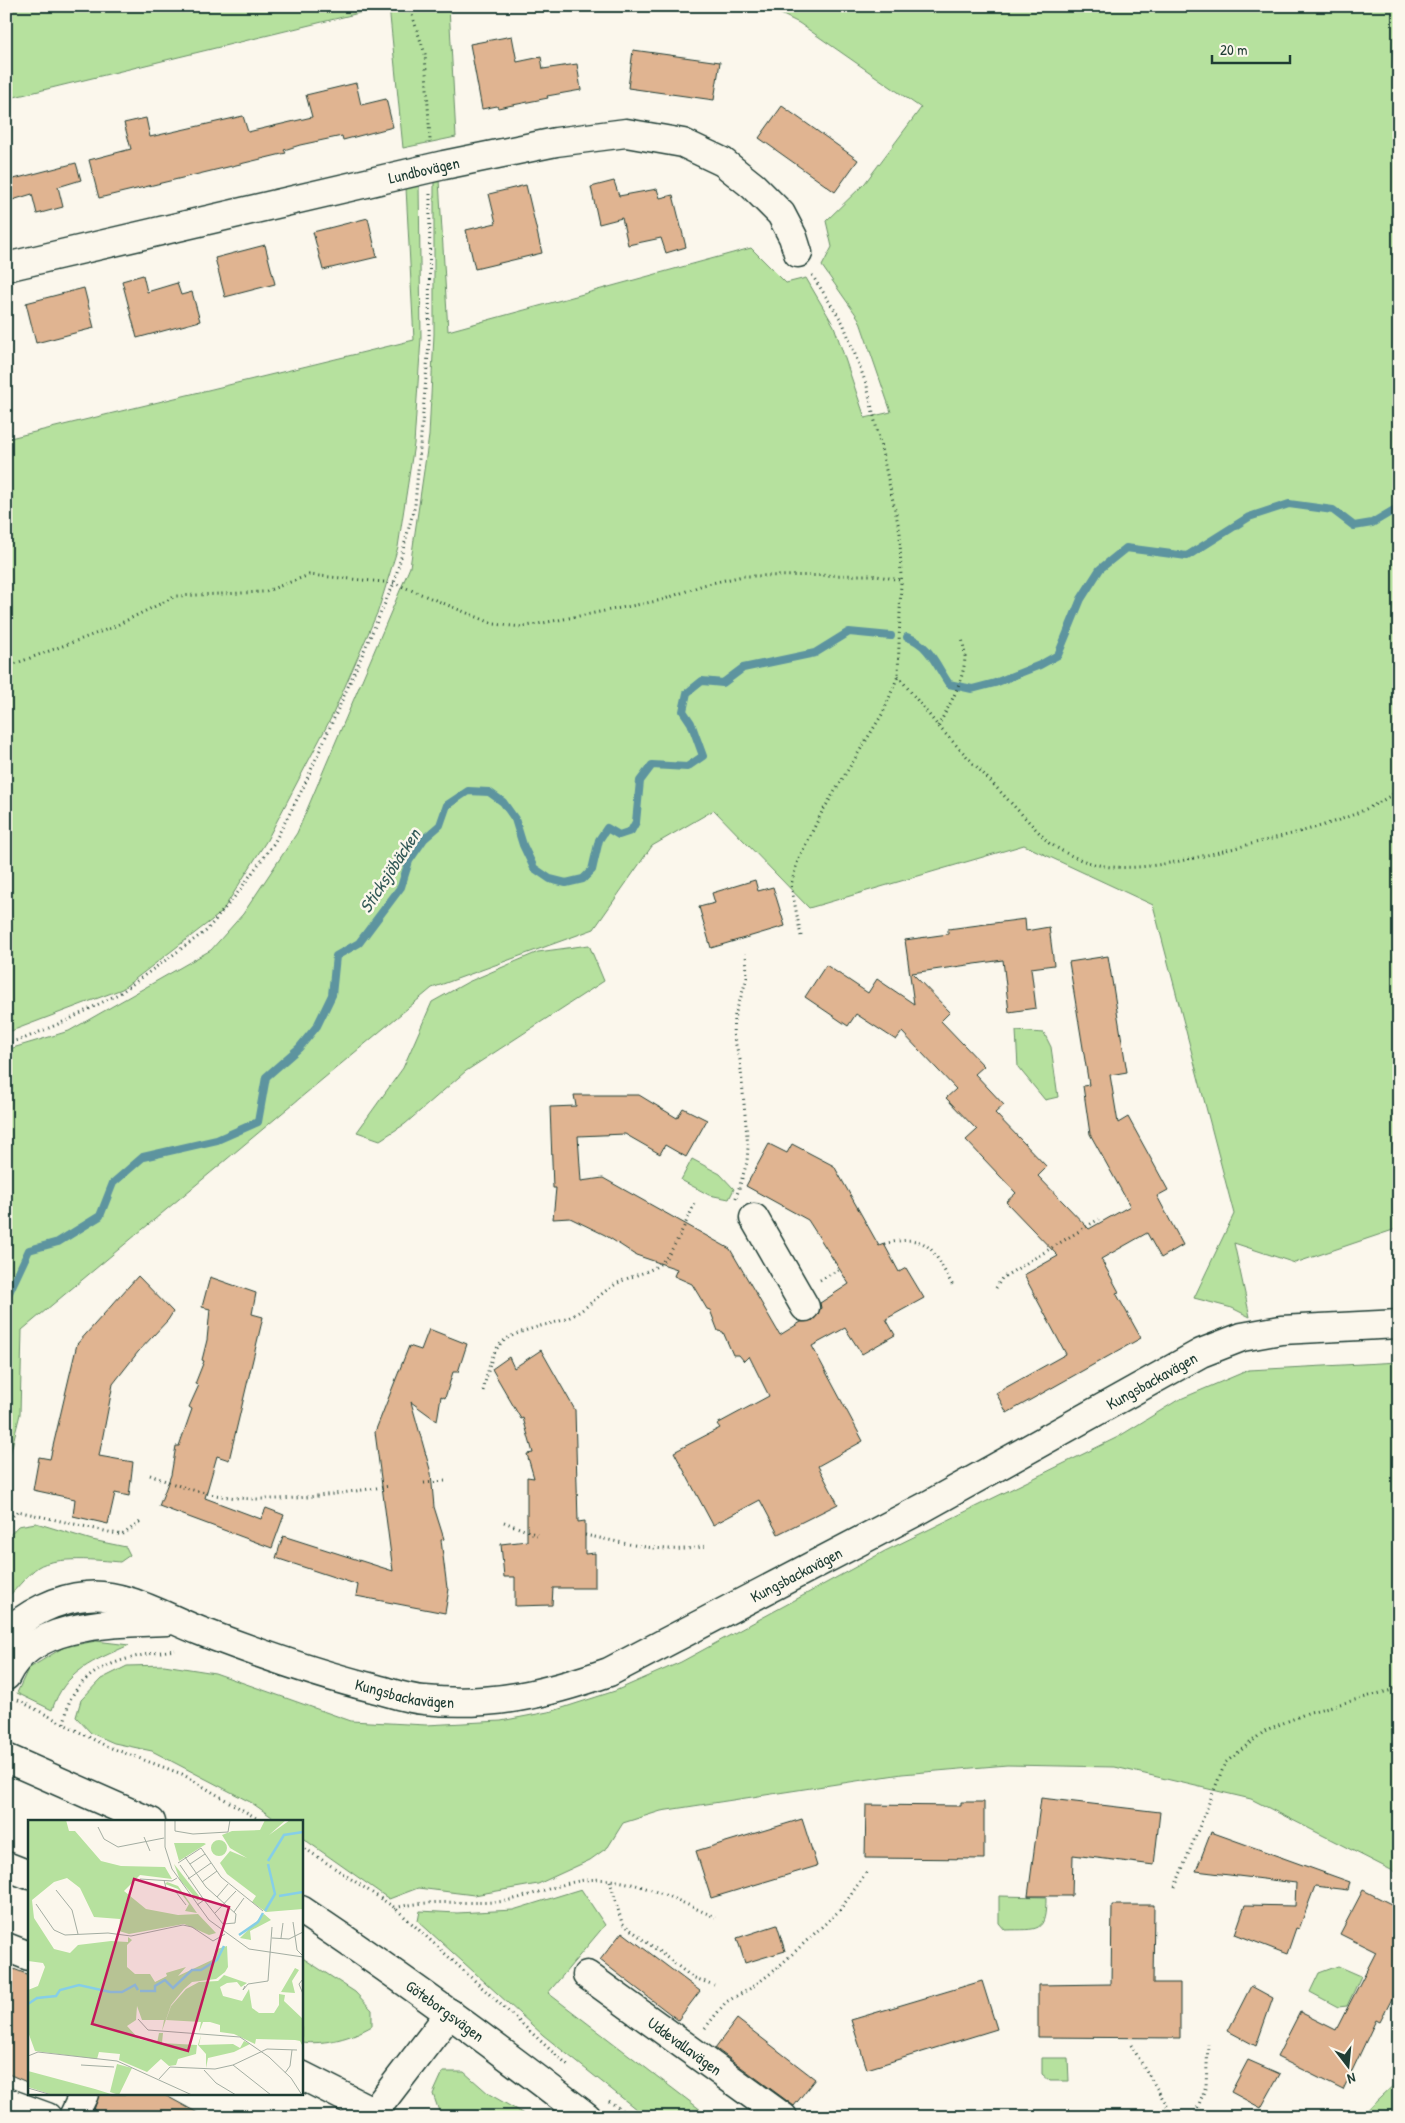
<svg xmlns="http://www.w3.org/2000/svg" width="1405" height="2123" viewBox="0 0 1405 2123" font-family="'Patrick Hand',sans-serif">
  <style>
    .green { fill: #b6e19e; stroke: #6a8f69 }
    .lines { fill: none; stroke-linecap: round; stroke-linejoin: round }
    .stream { stroke: #5d949f; stroke-width: 8 }
    .building { fill: #e0b491; stroke: #1f3d34 }
    .minor-casing { stroke: #1f3d34; stroke-width: 31 }
    .path { stroke: #1f3d34; stroke-width: 3; stroke-dasharray: 1 4; stroke-linecap: butt }
    .minor { stroke: #fbf7ec; stroke-width: 28 }
    .labels { text-anchor: middle; stroke-width: 5; stroke-linejoin: round; paint-order: stroke }
    .street-label { font-size: 16px; fill: #1f3d34; stroke: #fbf7ec }
    .water-label { font-size: 18px; font-style: italic; fill: #345a58; stroke: #fbf7ec }
    .inset-river { fill: none; stroke: #86cee7; stroke-width: 2.5 }
    .inset-road { fill: none; stroke: #a3ada2; stroke-width: 1 }
    .view { fill: #c2185b; fill-opacity: 0.15; stroke: #c2185b; stroke-width: 2.5 }
    .inset-edge { fill: none; stroke: #1f3d34; stroke-width: 2.5 }
  </style>
  <rect width="100%" height="100%" fill="#fbf7ec"/>
  <filter id="ink" filterUnits="userSpaceOnUse"><feTurbulence type="fractalNoise" baseFrequency=".02" numOctaves="2"/><feDisplacementMap in="SourceGraphic" scale="10" xChannelSelector="R" yChannelSelector="G"/><feConvolveMatrix kernelMatrix="1 2 1 2 8 2 1 2 1" color-interpolation-filters="sRGB"/></filter>
  <g filter="url(#ink)">
    <g class="green">
      <path d="M 6,6 L 388,6 L 6,99 Z"/>
      <path d="M 389,6 L 449,6 L 456,137 L 403,148 Z"/>
      <path d="M 765,6 L 1399,6 L 1399,1228 L 1295,1263 L 1234,1243 L 1250,1317 L 1232,1308 L 1194,1298 L 1234,1214 L 1153,905 L 1024,845 L 809,908 L 714,810 L 652,846 L 594,929 L 432,988 L 22,1330 L 20,1414 L 6,1471 L 6,1050 L 69,1031 L 211,950 L 243,914 L 297,833 L 410,567 L 429,436 L 434,334 L 434,182 L 439,180 L 448,331 L 751,248 L 786,283 L 806,278 L 834,326 L 865,418 L 891,412 L 859,319 L 822,266 L 832,247 L 826,221 L 865,183 L 921,108 L 799,23 Z"/>
      <path d="M 419,184 L 421,338 L 414,444 L 398,547 L 378,611 L 332,716 L 267,840 L 221,913 L 122,989 L 6,1033 L 6,439 L 414,340 L 406,188 Z"/>
      <path d="M 589,945 L 604,981 L 466,1071 L 405,1124 L 380,1140 L 357,1132 L 403,1068 L 432,1002 L 468,982 L 538,952 Z"/>
      <path d="M 1016,1031 L 1044,1033 L 1051,1047 L 1058,1097 L 1045,1100 L 1018,1067 Z"/>
      <path d="M 692,1159 L 720,1174 L 734,1189 L 729,1199 L 709,1195 L 681,1180 Z"/>
      <path d="M 1399,1362 L 1399,1874 L 1251,1799 L 1115,1767 L 1007,1765 L 902,1774 L 661,1811 L 623,1823 L 608,1847 L 590,1860 L 538,1884 L 474,1895 L 418,1888 L 389,1899 L 301,1837 L 301,1822 L 279,1822 L 252,1803 L 152,1751 L 114,1743 L 91,1733 L 76,1717 L 81,1700 L 101,1679 L 127,1666 L 164,1665 L 215,1673 L 351,1721 L 426,1725 L 501,1721 L 553,1711 L 615,1691 L 681,1662 L 885,1551 L 1118,1437 L 1178,1400 L 1249,1370 Z"/>
      <path d="M 36,1523 L 92,1540 L 126,1547 L 130,1555 L 120,1562 C 100,1560 55,1556 38,1567 C 29,1573 18,1587 10,1595 L 6,1595 L 6,1539 L 18,1526 Z"/>
      <path d="M 96,1641 L 129,1645 C 94,1661 65,1670 52,1710 L 17,1693 L 28,1669 L 64,1647 Z"/>
      <path d="M 581,1889 L 605,1925 L 548,1993 L 710,2117 L 646,2117 L 543,2035 L 418,1921 L 420,1911 L 457,1913 L 513,1910 Z"/>
      <path d="M 999,1896 L 1046,1897 C 1046,1934 1039,1929 1005,1930 L 999,1923 Z"/>
      <path d="M 301,1957 L 355,1992 L 372,2010 L 372,2026 C 351,2038 326,2045 301,2042 Z"/>
      <path d="M 1338,1966 L 1361,1976 L 1347,2006 L 1338,2007 L 1310,1992 L 1319,1973 Z"/>
      <path d="M 1042,2058 L 1068,2058 L 1069,2081 L 1050,2081 L 1042,2074 Z"/>
      <path d="M 443,2072 L 464,2072 L 489,2094 L 529,2117 L 441,2117 L 433,2094 Z"/>
      <path d="M 1399,2080 L 1399,2117 L 1360,2117 L 1362,2115 Z"/>
    </g>
    <g class="lines">
      <g class="stream">
        <path d="M 907,637 C 929,644 936,665 949,684 L 972,689 L 995,683 L 1040,665 L 1058,655 L 1081,599 L 1100,569 L 1126,548 L 1187,556 L 1249,517 L 1289,504 L 1333,510 L 1354,526 L 1372,523 L 1399,507"/>
        <path d="M 6,1299 L 29,1250 L 58,1242 L 100,1216 L 113,1183 L 143,1157 L 217,1140 L 258,1122 L 266,1077 L 299,1048 L 317,1026 L 332,995 L 336,956 L 359,943 L 401,887 L 409,861 L 424,839 L 440,825 L 447,805 L 468,791 L 489,792 L 503,802 L 515,819 L 523,845 L 534,868 L 550,879 L 566,883 L 583,879 L 592,870 L 599,840 L 607,828 L 619,835 L 631,831 L 636,822 L 640,781 L 652,765 L 687,767 L 703,756 L 691,723 L 683,711 L 687,693 L 702,681 L 723,683 L 743,668 L 815,653 L 849,632 L 891,636"/>
      </g>
    </g>
    <g class="building">
      <path d="M 512,36 L 517,62 L 541,57 L 543,69 L 577,64 L 581,90 L 547,96 L 548,98 L 498,108 L 497,106 L 482,109 L 470,44 Z"/>
      <path d="M 633,50 L 720,62 L 714,100 L 628,88 Z"/>
      <path d="M 356,83 L 361,105 L 386,99 L 393,127 L 343,140 L 342,136 L 300,145 L 284,150 L 286,153 L 99,198 L 89,160 L 131,149 L 124,123 L 146,118 L 150,137 L 243,116 L 248,132 L 312,117 L 306,95 Z"/>
      <path d="M 782,106 L 858,160 L 835,192 L 759,138 Z"/>
      <path d="M 76,163 L 81,180 L 58,187 L 63,207 L 37,214 L 32,194 L 6,202 L 6,181 Z"/>
      <path d="M 614,181 L 619,196 L 657,189 L 660,198 L 673,195 L 686,247 L 666,253 L 661,238 L 628,245 L 622,218 L 599,224 L 591,187 Z"/>
      <path d="M 526,185 L 542,253 L 475,269 L 466,230 L 496,223 L 489,194 Z"/>
      <path d="M 368,218 L 377,257 L 323,270 L 313,232 Z"/>
      <path d="M 265,245 L 275,284 L 225,297 L 215,258 Z"/>
      <path d="M 143,275 L 147,292 L 177,283 L 181,295 L 192,292 L 200,321 L 137,338 L 122,281 Z"/>
      <path d="M 84,288 L 94,328 L 36,343 L 26,303 Z"/>
      <path d="M 755,880 L 758,891 L 773,887 L 785,926 L 711,948 L 699,907 L 715,903 L 712,893 Z"/>
      <path d="M 1025,919 L 1026,931 L 1049,927 L 1054,965 L 1031,968 L 1036,1008 L 1009,1012 L 1003,960 L 912,973 L 950,1012 L 941,1021 L 984,1066 L 975,1074 L 1004,1105 L 995,1113 L 1047,1167 L 1038,1176 L 1089,1229 L 1130,1206 L 1090,1134 L 1083,1086 L 1089,1085 L 1069,962 L 1108,956 L 1127,1072 L 1110,1075 L 1118,1123 L 1128,1117 L 1168,1190 L 1157,1196 L 1183,1245 L 1161,1258 L 1147,1233 L 1101,1259 L 1119,1292 L 1116,1293 L 1141,1338 L 1007,1413 L 996,1393 L 1066,1354 L 1024,1275 L 1058,1256 L 1006,1202 L 1016,1193 L 966,1140 L 977,1130 L 946,1098 L 956,1089 L 902,1032 L 896,1040 L 856,1014 L 848,1026 L 805,997 L 826,965 L 868,993 L 877,979 L 914,1004 L 905,940 L 948,934 L 948,929 Z"/>
      <path d="M 574,1095 L 639,1095 L 677,1118 L 683,1108 L 707,1120 L 686,1157 L 665,1145 L 660,1154 L 625,1134 L 578,1136 L 581,1181 L 603,1178 L 730,1249 L 780,1335 L 801,1322 L 813,1320 L 821,1308 L 820,1303 L 849,1284 L 808,1220 L 746,1186 L 769,1144 L 787,1153 L 792,1144 L 834,1166 L 879,1246 L 884,1244 L 899,1272 L 906,1268 L 924,1298 L 886,1319 L 895,1335 L 862,1354 L 845,1328 L 812,1346 L 863,1441 L 818,1466 L 838,1504 L 778,1534 L 760,1500 L 713,1525 L 674,1452 L 720,1428 L 717,1424 L 769,1396 L 749,1356 L 744,1361 L 739,1355 L 733,1355 L 723,1332 L 718,1331 L 710,1310 L 707,1309 L 692,1284 L 674,1276 L 677,1269 L 636,1255 L 605,1235 L 570,1218 L 553,1219 L 556,1188 L 553,1188 L 550,1107 L 576,1106 Z"/>
      <path d="M 138,1276 L 173,1312 L 168,1320 L 138,1352 L 113,1384 L 99,1456 L 133,1462 L 129,1496 L 115,1493 L 108,1524 L 73,1516 L 75,1499 L 33,1490 L 39,1457 L 50,1459 L 77,1344 Z"/>
      <path d="M 210,1277 L 256,1293 L 252,1314 L 263,1317 L 229,1460 L 217,1456 L 205,1498 L 261,1519 L 266,1508 L 284,1515 L 272,1548 L 159,1506 L 171,1475 L 176,1446 L 179,1446 L 192,1409 L 189,1407 L 199,1385 L 195,1384 L 204,1361 L 202,1360 L 207,1340 L 210,1309 L 202,1307 Z"/>
      <path d="M 429,1329 L 467,1344 L 458,1372 L 453,1372 L 445,1398 L 441,1396 L 437,1421 L 411,1402 L 431,1473 L 434,1507 L 444,1539 L 441,1540 L 447,1588 L 449,1589 L 445,1613 L 356,1596 L 358,1585 L 276,1558 L 283,1536 L 393,1571 L 375,1432 L 409,1346 L 421,1350 Z"/>
      <path d="M 541,1350 L 575,1410 L 578,1522 L 585,1521 L 585,1554 L 595,1553 L 595,1588 L 553,1588 L 552,1605 L 515,1606 L 515,1577 L 504,1577 L 501,1544 L 527,1541 L 527,1477 L 534,1478 L 527,1454 L 533,1453 L 523,1418 L 521,1419 L 492,1369 L 509,1357 L 514,1368 Z"/>
      <path d="M 1041,1798 L 1160,1812 L 1154,1865 L 1073,1855 L 1072,1896 L 1028,1896 Z"/>
      <path d="M 961,1802 L 984,1802 L 984,1859 L 865,1858 L 866,1805 L 961,1806 Z"/>
      <path d="M 802,1819 L 817,1866 L 711,1898 L 696,1851 Z"/>
      <path d="M 1211,1832 L 1350,1882 L 1348,1890 L 1315,1886 L 1299,1929 L 1296,1928 L 1287,1954 L 1235,1934 L 1245,1905 L 1295,1906 L 1296,1883 L 1196,1871 Z"/>
      <path d="M 1363,1890 L 1399,1908 L 1399,1985 L 1380,2022 L 1376,2020 L 1343,2090 L 1277,2057 L 1300,2012 L 1336,2030 L 1376,1952 L 1340,1934 Z"/>
      <path d="M 1112,1905 L 1154,1905 L 1153,1983 L 1180,1983 L 1180,2038 L 1038,2037 L 1038,1985 L 1111,1984 Z"/>
      <path d="M 777,1925 L 785,1951 L 745,1963 L 737,1938 Z"/>
      <path d="M 622,1932 L 700,1991 L 678,2020 L 600,1960 Z"/>
      <path d="M 6,1966 L 29,1975 L 29,2083 L 6,2073 Z"/>
      <path d="M 982,1981 L 997,2029 L 867,2069 L 851,2020 Z"/>
      <path d="M 1251,1986 L 1273,1998 L 1256,2046 L 1228,2031 Z"/>
      <path d="M 737,2019 L 815,2079 L 794,2106 L 715,2048 Z"/>
      <path d="M 1248,2060 L 1280,2074 L 1261,2108 L 1231,2092 Z"/>
      <path d="M 99,2094 L 163,2094 L 205,2117 L 109,2117 L 94,2110 Z"/>
    </g>
    <g class="lines">
      <defs>
        <g id="minor">
          <path id="s1" d="M 6,267 L 444,165 L 556,142 L 626,133 L 683,143 L 723,162 L 753,186 L 781,214 L 793,237 L 798,253"/>
          <path d="M 754,1218 L 805,1307"/>
          <path id="s2" d="M 6,1635 C 24,1614 59,1598 86,1596 C 124,1592 166,1618 200,1631 C 257,1653 314,1673 373,1688 C 389,1692 407,1699 424,1700 C 491,1707 546,1694 609,1672 L 923,1508 L 1201,1353 L 1242,1337 L 1281,1330 L 1399,1324"/>
          <path d="M 6,1676 C 31,1621 117,1623 167,1621"/>
          <path d="M 6,1758 L 151,1822"/>
          <path d="M 6,1866 L 29,1875"/>
          <path id="s3" d="M 301,1910 C 399,1975 494,2045 587,2117"/>
          <path d="M 6,1947 L 29,1956"/>
          <path id="s4" d="M 587,1975 L 783,2117"/>
          <path d="M 301,2075 L 374,2112"/>
          <path d="M 6,2102 L 47,2117"/>
          <path d="M 73,2117 L 84,2094"/>
          <path d="M 380,2117 L 374,2112 L 450,2013"/>
        </g>
      </defs>
      <use href="#minor" class="minor-casing"/>
      <g class="path">
        <path d="M 409,6 L 425,54 L 430,140"/>
        <path d="M 6,667 L 111,628 L 176,596 L 264,592 L 309,575 L 394,583 L 494,624 L 522,627 L 662,600 L 703,585 L 743,576 L 871,575 L 901,580"/>
        <path d="M 898,676 L 938,726 L 1049,843 C 1069,856 1089,865 1112,867 C 1155,870 1202,856 1243,846 C 1297,832 1352,823 1399,790"/>
        <path d="M 938,726 C 949,706 964,681 965,657 C 965,651 963,644 962,638"/>
        <path d="M 801,936 L 791,885 L 798,860 L 822,812 L 883,713 L 898,676 L 901,580 L 900,532 L 867,386 L 843,323 L 812,275"/>
        <path d="M 6,1043 L 23,1039 L 70,1019 L 120,993 L 206,931 L 236,895 L 274,843 L 303,788 L 394,583 L 415,505 L 429,343 L 430,194"/>
        <path d="M 736,1198 L 747,1162 L 748,1147 L 740,1060 L 733,1034 L 734,1018 L 747,978 L 746,953"/>
        <path d="M 884,1244 C 931,1232 932,1250 953,1286"/>
        <path d="M 820,1280 L 840,1269"/>
        <path d="M 996,1288 L 1002,1278 L 1099,1219"/>
        <path d="M 483,1391 C 495,1342 495,1339 544,1325 C 553,1323 562,1321 570,1317 C 589,1308 601,1291 620,1282 C 634,1274 652,1273 664,1260 C 674,1250 688,1218 695,1203"/>
        <path d="M 150,1475 C 166,1481 183,1488 201,1492 C 263,1507 327,1495 390,1486"/>
        <path d="M 424,1483 L 445,1481"/>
        <path d="M 504,1522 L 537,1535"/>
        <path d="M 6,1523 L 17,1511 L 122,1535 L 140,1522"/>
        <path d="M 585,1535 C 625,1543 666,1555 706,1546"/>
        <path d="M 18,1700 L 106,1746 L 182,1774 L 263,1822"/>
        <path d="M 64,1723 C 66,1716 67,1707 70,1700 C 88,1662 138,1655 175,1650"/>
        <path d="M 301,1846 L 395,1908 L 568,2066"/>
        <path d="M 610,1881 L 622,1923 L 692,1977 L 714,1985"/>
        <path d="M 1175,1887 L 1225,1763 L 1266,1730 L 1310,1712 L 1392,1690 L 1399,1685"/>
        <path d="M 395,1908 C 429,1899 462,1904 497,1902 C 527,1899 555,1884 585,1880 C 631,1875 675,1900 715,1917"/>
        <path d="M 705,2028 L 726,2002 L 751,1988 L 775,1970 L 840,1910 L 868,1870"/>
        <path d="M 1131,2045 L 1169,2109 L 1169,2117"/>
        <path d="M 609,2101 L 631,2117"/>
        <path d="M 1194,2117 L 1206,2086 L 1208,2044"/>
      </g>
      <use href="#minor" class="minor"/>
    </g>
  </g>
  <g class="labels">
    <g class="street-label">
      <text dy="6" stroke="none"><textPath href="#s1" startOffset="429">Lundbovägen</textPath></text>
      <text dy="6" stroke="none"><textPath href="#s2" startOffset="1251">Kungsbackavägen</textPath></text>
      <text dy="6" stroke="none"><textPath href="#s2" startOffset="846">Kungsbackavägen</textPath></text>
      <text dy="6" stroke="none"><textPath href="#s2" startOffset="426">Kungsbackavägen</textPath></text>
      <text dy="6" stroke="none"><textPath href="#s3" startOffset="176">Göteborgsvägen</textPath></text>
      <text dy="6" stroke="none"><textPath href="#s4" startOffset="121">Uddevallavägen</textPath></text>
    </g>
    <g class="water-label">
      <text transform="translate(390 871) rotate(-57)" y="6">Sticksjöbäcken</text>
    </g>
  </g>
  <g transform="translate(28 1820)">
    <rect width="275" height="275" fill="#fbf7ec"/>
    <path d="M 0,0 L 38,0 L 41,11 L 47,11 L 73,41 L 93,46 L 137,47 L 144,59 L 112,55 L 96,71 L 118,89 L 150,95 L 170,94 L 188,113 L 181,115 L 156,104 L 101,114 L 91,111 L 92,99 L 66,97 L 52,68 L 39,58 L 26,62 L 4,80 L 6,98 L 26,129 L 42,133 L 50,125 L 83,121 L 100,122 L 100,117 L 104,120 L 99,125 L 99,147 L 107,154 L 122,154 L 127,162 L 139,156 L 138,153 L 158,147 L 150,156 L 184,140 L 189,129 L 199,126 L 200,147 L 197,152 L 188,159 L 164,162 L 156,169 L 143,185 L 134,211 L 136,200 L 114,200 L 109,186 L 108,200 L 99,206 L 111,219 L 129,223 L 131,213 L 135,213 L 134,223 L 169,225 L 168,234 L 150,239 L 148,245 L 141,246 L 133,239 L 119,252 L 91,240 L 92,234 L 71,232 L 69,239 L 7,231 L 0,212 L 0,170 L 10,166 L 17,147 L 15,143 L 0,141 ZM 237,0 L 258,0 L 241,15 L 262,0 L 275,0 L 275,89 L 238,92 L 224,82 L 228,76 L 199,54 L 192,43 L 202,31 L 219,38 L 202,28 L 194,15 L 204,11 L 232,10 ZM183 28a8 8 0 1 1 16 0a8 8 0 1 1-16 0ZM 146,23 L 176,23 L 178,24 L 151,41 ZM 146,44 L 171,76 L 170,81 L 152,60 ZM 139,62 L 150,66 L 169,93 L 157,91 L 161,84 L 150,69 L 137,64 ZM 236,94 L 243,100 L 222,111 L 223,120 L 212,118 ZM 267,148 L 271,150 L 264,161 L 267,173 L 253,172 ZM 196,155 L 219,163 L 213,167 L 209,162 L 199,163 L 192,167 L 195,176 L 214,181 L 221,169 L 224,188 L 231,193 L 246,193 L 251,185 L 251,174 L 257,175 L 256,181 L 275,199 L 275,227 L 272,221 L 267,220 L 228,219 L 227,224 L 206,214 L 192,212 L 192,205 L 182,202 L 175,202 L 171,212 L 173,202 L 138,200 L 135,211 L 138,200 L 143,186 L 158,169 L 171,162 L 190,161 ZM 173,215 L 171,225 L 205,224 L 212,228 L 216,221 L 222,224 L 206,232 L 180,238 L 178,248 L 178,234 L 170,225 ZM 89,244 L 104,248 L 91,275 L 82,272 ZM 0,251 L 67,269 L 86,275 L 25,275 L 0,267 Z" fill="#b6e19e"/>
    <path class="inset-river" d="M 240,41 L 256,15 L 275,12M 251,76 L 275,72M 237,91 L 247,74 L 240,44M 211,115 L 230,102 L 235,93M 112,171 L 127,171 L 127,166 L 137,160 L 145,168 L 164,150 L 173,150 L 189,140 L 196,126M 0,184 L 9,178 L 28,176 L 32,170 L 51,165 L 82,172 L 94,172 L 107,165 L 110,170"/>
    <path class="inset-road" d="M 137,0 L 137,27 L 144,49 L 181,100 L 221,129 L 275,137M 147,0 L 147,11 L 165,14 L 200,12 L 202,0M 70,7 L 76,19 L 90,27 L 136,18M 116,17 L 122,31M 157,37 L 178,67 L 208,94 L 207,103 L 195,104 L 176,80M 150,43 L 173,28 L 193,57 L 235,91M 162,44 L 177,34M 152,45 L 176,80 L 169,85M 112,59 L 144,61 L 149,58M 160,59 L 183,43M 136,60 L 138,68 L 148,72 L 158,85M 174,62 L 189,51M 28,70 L 44,90 L 50,114M 189,77 L 200,64M 8,84 L 26,110 L 37,115 L 80,113 L 103,116 L 155,105 L 164,107 L 185,121 L 197,114M 206,92 L 216,78M 187,93 L 208,71M 265,102 L 269,130 L 274,135M 244,118 L 261,119 L 275,112M 253,118 L 255,103M 275,159 L 271,164 L 275,174M 217,166 L 215,170 L 220,164 L 240,161 L 244,107M 110,199 L 120,210 L 212,217 L 241,237 L 263,258 L 274,275M 0,236 L 10,232 L 89,241 L 164,275M 53,245 L 86,247M 205,245 L 243,275M 176,250 L 188,263 L 208,275M 257,253 L 262,246 L 264,230M 131,259 L 142,247 L 187,249 L 205,245 L 239,229 L 269,230M 0,268 L 24,275"/>
    <path class="view" d="M 106,59 L 201,87 L 160,231 L 64,204 Z"/>
    <rect width="275" height="275" class="inset-edge"/>
  </g>
  <rect width="1405" height="2123" fill="none" stroke="#fbf7ec" stroke-width="25"/>
  <rect x="12" y="12" width="1380" height="2098" fill="none" stroke="#1f3d34" stroke-width="2" filter="url(#ink)"/>
  <g transform="translate(1348 2066) rotate(164)" stroke="#fbf7ec" stroke-width="4" paint-order="stroke">
  <path d="M0-4L9 19L0 12L-9 19Z" fill="#1f3d34"/>
  <text y="-8" font-size="14" font-weight="bold" text-anchor="middle" fill="#1f3d34">N</text>
  </g>
  <path d="M1212 55v8h78v-8" fill="none" stroke="#1f3d34" stroke-width="2.5"/>
  <text x="1220" y="55" font-size="15" fill="#1f3d34" stroke="#fbf7ec" stroke-width="4" paint-order="stroke">20 m</text>
</svg>
